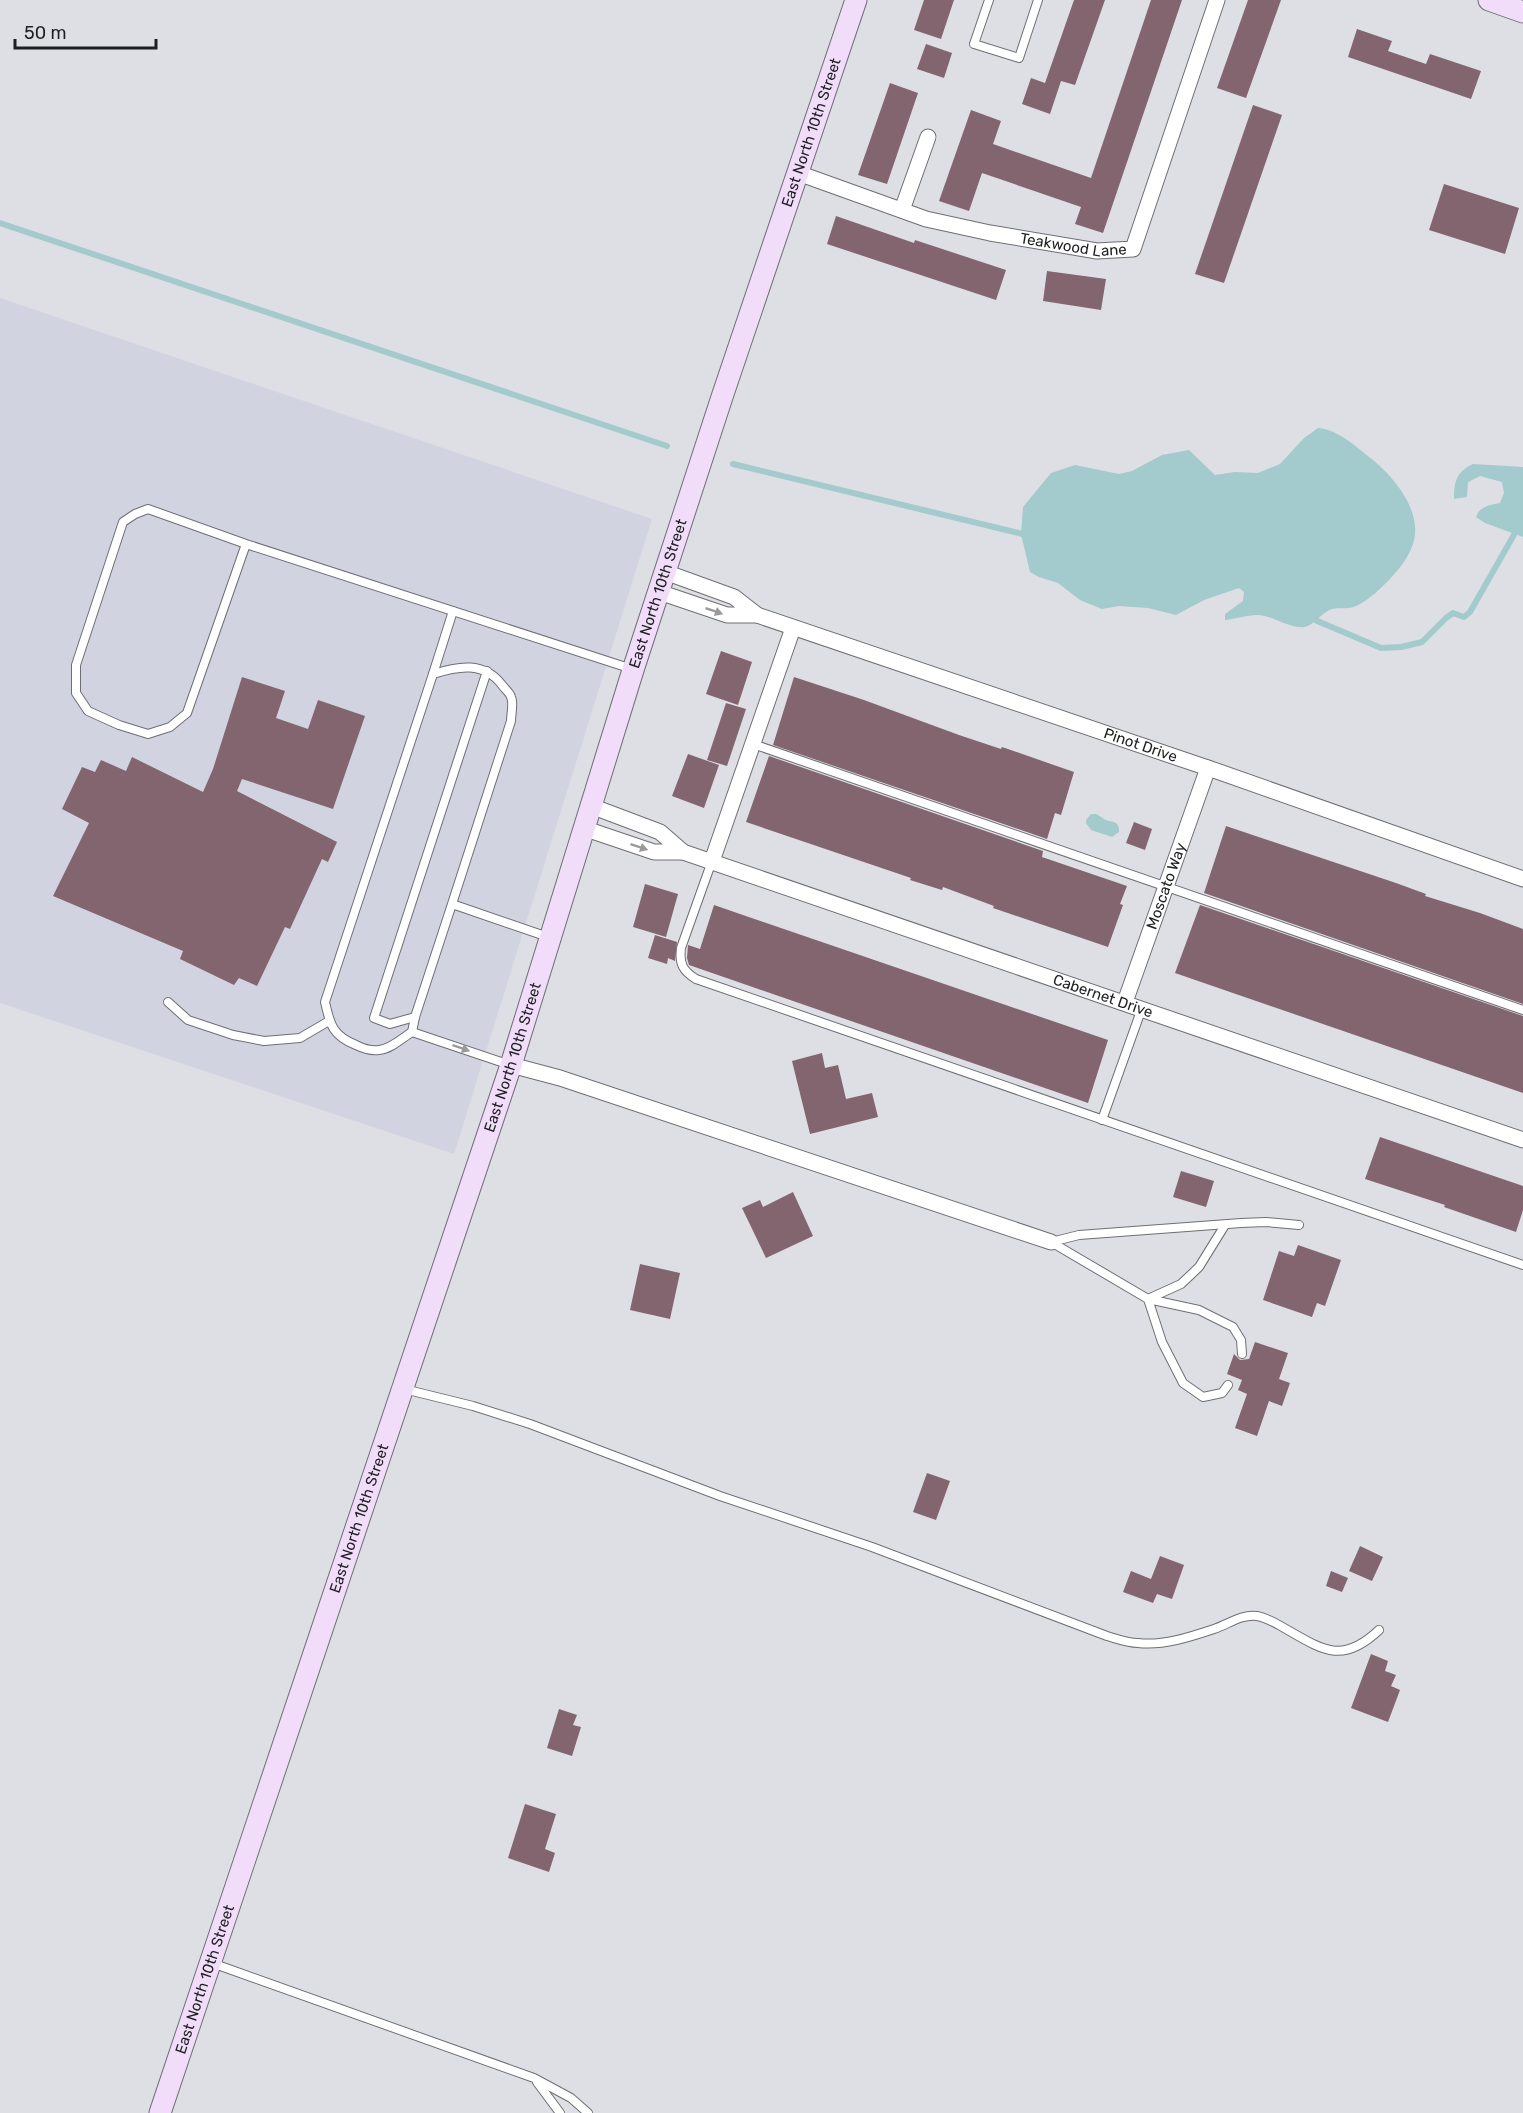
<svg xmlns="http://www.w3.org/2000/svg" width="1523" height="2113" viewBox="0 0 1523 2113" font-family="Rubik,sans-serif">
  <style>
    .built { fill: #d2d3e1 }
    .water { fill: #a3cacc }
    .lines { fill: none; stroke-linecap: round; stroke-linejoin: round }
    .stream { stroke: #a3cacc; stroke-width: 6 }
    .building { fill: #83656f }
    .lane-casing { stroke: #6e6f74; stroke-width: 10 }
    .street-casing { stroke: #6e6f74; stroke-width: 17 }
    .secondary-casing { stroke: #6e6f74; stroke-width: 23 }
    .lane { stroke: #fff; stroke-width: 8 }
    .street { stroke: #fff; stroke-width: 15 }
    .secondary { stroke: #f1dcfa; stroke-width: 21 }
    .oneway { fill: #9a9a9b }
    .labels { text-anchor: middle; stroke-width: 4.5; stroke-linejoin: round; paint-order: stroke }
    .street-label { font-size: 15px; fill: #1e1f21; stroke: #dedfe5 }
  </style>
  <rect width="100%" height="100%" fill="#dedfe5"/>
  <path class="built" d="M 0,298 L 652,519 L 454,1154 L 0,1003 Z"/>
  <g class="water">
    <path d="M 1318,428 C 1338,430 1353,444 1369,457 C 1394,476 1427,515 1411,549 C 1406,561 1398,570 1390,579 C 1381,588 1370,599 1358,605 C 1350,610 1340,607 1332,609 C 1322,612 1314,625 1305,627 C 1289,629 1273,615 1257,615 C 1247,615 1235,619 1225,620 L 1225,614 L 1243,601 L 1244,592 L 1239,588 L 1204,600 L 1176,615 L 1148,608 L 1119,606 L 1102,609 L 1080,600 L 1058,583 L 1039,577 L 1030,572 L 1021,534 L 1023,507 L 1051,473 L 1075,465 L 1119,474 L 1132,471 L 1162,455 L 1189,450 L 1215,475 L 1235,472 L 1258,473 L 1280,464 L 1304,438 Z"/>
    <path d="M 1473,464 L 1523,467 L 1523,537 L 1485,523 L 1476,517 C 1480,506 1490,505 1500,503 L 1504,493 L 1502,482 L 1480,476 L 1468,482 L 1467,497 L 1454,499 C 1454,482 1456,472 1473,464 Z"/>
    <path d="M 1091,814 L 1096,814 C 1099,815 1101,817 1104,819 C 1112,823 1120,820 1119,832 L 1112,837 L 1091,830 L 1086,823 L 1086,820 Z"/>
  </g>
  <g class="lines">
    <g class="stream">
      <path d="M 0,223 L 667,446"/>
      <path d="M 733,464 L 1027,535"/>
      <path d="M 1309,615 L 1315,620 L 1381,648 L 1401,647 L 1422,642 L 1446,618 L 1453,613 L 1464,617 L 1470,612 L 1523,519"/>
    </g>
  </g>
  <g class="building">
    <path d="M 924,0 L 954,0 L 941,39 L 914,30 Z"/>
    <path d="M 1074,0 L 1105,0 L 1075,85 L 1061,81 L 1050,114 L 1022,104 L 1031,78 L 1045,83 Z"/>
    <path d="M 1151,0 L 1182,0 L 1103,233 L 1075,224 L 1081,207 L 982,173 L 969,211 L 939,201 L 971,110 L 1001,121 L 993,144 L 1091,178 Z"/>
    <path d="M 1248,0 L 1281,0 L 1246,98 L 1217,88 Z"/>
    <path d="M 1357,29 L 1392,41 L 1388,51 L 1426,64 L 1430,54 L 1481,71 L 1471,99 L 1348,57 Z"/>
    <path d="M 926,44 L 952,53 L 944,78 L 917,69 Z"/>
    <path d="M 890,83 L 918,93 L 887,184 L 858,175 Z"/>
    <path d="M 1253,105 L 1282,115 L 1224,283 L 1195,274 Z"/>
    <path d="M 1444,184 L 1519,208 L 1505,254 L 1429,230 Z"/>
    <path d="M 836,216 L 914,243 L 915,240 L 1006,270 L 996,300 L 827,244 Z"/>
    <path d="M 1047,271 L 1106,279 L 1101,310 L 1043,301 Z"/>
    <path d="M 721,651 L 752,662 L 738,705 L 706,694 Z"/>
    <path d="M 242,677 L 285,691 L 276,718 L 308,729 L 318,700 L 365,716 L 333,809 L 242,779 L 237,791 L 337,842 L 328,862 L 322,859 L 290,929 L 285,927 L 257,986 L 239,978 L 234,985 L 180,959 L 183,951 L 53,896 L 89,823 L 62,809 L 82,767 L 95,772 L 101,760 L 126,771 L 132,757 L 203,792 L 213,769 Z"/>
    <path d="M 794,677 L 864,700 L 959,735 L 1001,749 L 1002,747 L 1074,772 L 1061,815 L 1055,813 L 1047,839 L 773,745 Z"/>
    <path d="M 726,703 L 746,709 L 727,766 L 707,760 Z"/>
    <path d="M 688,754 L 719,765 L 704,808 L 672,796 Z"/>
    <path d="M 769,756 L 1043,851 L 1042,857 L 1127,886 L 1120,904 L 1123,905 L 1108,947 L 993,908 L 994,906 L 943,887 L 942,890 L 910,880 L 911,878 L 746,822 Z"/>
    <path d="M 1134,822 L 1152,829 L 1145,850 L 1126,843 Z"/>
    <path d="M 1226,826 L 1396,883 L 1426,894 L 1425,896 L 1480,913 L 1523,929 L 1523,1004 L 1204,893 Z"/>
    <path d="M 645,884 L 678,894 L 666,937 L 633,927 Z"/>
    <path d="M 714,905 L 1108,1040 L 1088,1103 L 689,965 L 687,958 L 688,945 L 700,949 Z"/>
    <path d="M 1200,905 L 1523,1016 L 1523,1093 L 1175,973 Z"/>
    <path d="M 655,935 L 677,942 L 675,961 L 668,958 L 667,964 L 648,958 Z"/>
    <path d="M 822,1053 L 825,1068 L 838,1065 L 846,1099 L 872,1093 L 878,1117 L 810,1134 L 792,1061 Z"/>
    <path d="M 1380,1137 L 1523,1186 L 1523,1210 L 1516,1232 L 1444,1207 L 1445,1205 L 1365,1179 Z"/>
    <path d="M 1181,1171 L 1214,1181 L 1206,1207 L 1173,1197 Z"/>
    <path d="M 793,1192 L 813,1236 L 766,1258 L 742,1208 L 760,1200 L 763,1207 Z"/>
    <path d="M 1298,1245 L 1341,1260 L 1325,1306 L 1317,1303 L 1312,1317 L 1263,1300 L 1279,1251 L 1294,1256 Z"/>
    <path d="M 640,1264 L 680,1273 L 670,1319 L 630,1310 Z"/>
    <path d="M 1255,1342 L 1288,1353 L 1279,1379 L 1290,1383 L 1282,1406 L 1269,1401 L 1257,1436 L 1235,1428 L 1247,1394 L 1238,1390 L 1242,1380 L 1227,1374 L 1234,1354 L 1240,1360 L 1249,1359 Z"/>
    <path d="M 927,1473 L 950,1481 L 936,1520 L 913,1512 Z"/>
    <path d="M 1360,1546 L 1383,1557 L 1372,1581 L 1349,1571 Z"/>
    <path d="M 1160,1556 L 1184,1565 L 1172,1599 L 1157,1594 L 1153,1603 L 1123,1592 L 1131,1571 L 1151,1579 Z"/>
    <path d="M 1331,1571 L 1348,1578 L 1342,1592 L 1326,1586 Z"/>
    <path d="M 1371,1654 L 1388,1661 L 1385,1671 L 1396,1675 L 1391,1686 L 1400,1690 L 1388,1722 L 1351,1708 Z"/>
    <path d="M 559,1709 L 577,1715 L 573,1725 L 581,1727 L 572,1756 L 547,1748 Z"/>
    <path d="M 525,1804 L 556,1814 L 545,1849 L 555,1853 L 549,1872 L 508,1858 Z"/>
  </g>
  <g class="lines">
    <defs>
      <g id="lane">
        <path d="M 989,0 L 974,44 L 1019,58 L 1038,0"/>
        <path d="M 246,544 L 187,713 L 170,727 L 148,734 L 119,725 L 88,711 L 76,693 L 76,665 L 123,522 L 135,514 L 148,509 L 246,544 L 632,669"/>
        <path d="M 433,674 L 453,611"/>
        <path d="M 753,744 L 1523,1010"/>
        <path d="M 712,861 L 681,948 C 679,964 683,971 696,979 L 1523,1265"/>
        <path d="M 452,904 L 511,721 C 511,714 514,703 511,697 C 510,693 505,689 502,685 C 484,661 458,666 433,674 L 325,1002 C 330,1025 333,1036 356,1045 C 362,1048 372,1051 379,1050 C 391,1049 402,1038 412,1032 L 415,1017 L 452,904 L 548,937"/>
        <path d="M 168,1002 L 188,1020 L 233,1035 L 264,1041 L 300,1038 L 329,1021"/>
        <path d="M 415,1017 L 390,1024 L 374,1018 L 487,671"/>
        <path d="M 412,1032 L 510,1065"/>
        <path d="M 1102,1120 L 1142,1008"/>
        <path d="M 1051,1242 L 1148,1299 L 1162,1342 L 1183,1383 L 1203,1397 L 1222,1393 L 1228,1385"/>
        <path d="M 1051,1242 L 1079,1235 L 1241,1223 L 1266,1222 L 1299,1225"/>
        <path d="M 1148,1299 L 1199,1310 L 1233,1327 L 1241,1340 L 1242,1354"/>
        <path d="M 1148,1299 L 1181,1284 L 1199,1267 L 1225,1225"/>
        <path d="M 404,1389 L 473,1406 L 530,1424 L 720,1496 L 872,1547 L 1107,1636 C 1117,1639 1128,1643 1138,1643 C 1163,1646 1190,1637 1214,1629 C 1229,1624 1241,1614 1257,1616 C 1268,1618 1277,1624 1286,1629 C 1324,1651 1343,1664 1379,1630"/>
        <path d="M 212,1963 L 534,2078 L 571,2098 L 588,2113"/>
        <path d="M 537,2082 L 560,2113"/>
      </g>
      <g id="street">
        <path id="s1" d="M 798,173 L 926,219 L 990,233 L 1097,251 L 1133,249 L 1217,0"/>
        <path d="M 902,210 L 928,137"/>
        <path d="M 659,592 L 727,615 L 757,615 L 734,597 L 665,572"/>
        <path id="s2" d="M 757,615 L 1208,768 L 1523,879"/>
        <path d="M 583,828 L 654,852 L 683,852 L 660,832 L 591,806"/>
        <path id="s3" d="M 683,852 L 1523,1140"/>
        <path d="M 712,861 L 793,628"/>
        <path id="s4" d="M 1125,1002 L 1208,768"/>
        <path d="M 511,1065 L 560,1078 L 1051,1242"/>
      </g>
      <g id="secondary">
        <path d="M 1489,0 L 1523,12"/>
        <path id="s5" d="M 160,2113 L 511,1065 L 633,670 L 722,397 L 856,0"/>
      </g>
    </defs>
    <use href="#lane" class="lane-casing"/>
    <use href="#street" class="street-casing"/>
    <use href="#secondary" class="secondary-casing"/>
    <use href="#lane" class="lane"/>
    <use href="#street" class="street"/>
    <use href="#secondary" class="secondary"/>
  </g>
  <defs><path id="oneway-solid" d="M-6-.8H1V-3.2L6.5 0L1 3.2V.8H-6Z" transform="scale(1.5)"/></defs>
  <g class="oneway">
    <use href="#oneway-solid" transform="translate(714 611) rotate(19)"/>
    <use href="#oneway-solid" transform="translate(639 847) rotate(18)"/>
    <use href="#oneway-solid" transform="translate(461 1048) rotate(19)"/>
  </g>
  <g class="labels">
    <g class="street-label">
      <text dy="5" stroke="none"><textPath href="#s5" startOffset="2085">East North 10th Street</textPath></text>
      <text dy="5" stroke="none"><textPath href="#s1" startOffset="286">Teakwood Lane</textPath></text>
      <text dy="5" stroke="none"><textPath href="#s5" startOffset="1599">East North 10th Street</textPath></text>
      <text dy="5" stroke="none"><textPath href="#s2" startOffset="405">Pinot Drive</textPath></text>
      <text dy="5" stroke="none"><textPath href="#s4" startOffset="123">Moscato Way</textPath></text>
      <text dy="5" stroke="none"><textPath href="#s3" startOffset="444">Cabernet Drive</textPath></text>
      <text dy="5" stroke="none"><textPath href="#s5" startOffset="1113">East North 10th Street</textPath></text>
      <text dy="5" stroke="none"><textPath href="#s5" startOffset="627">East North 10th Street</textPath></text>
      <text dy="5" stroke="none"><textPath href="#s5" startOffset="141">East North 10th Street</textPath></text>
    </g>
  </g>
  <path d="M15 39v9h141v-9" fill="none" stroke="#1e1f21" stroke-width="3"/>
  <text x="24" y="39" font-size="18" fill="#1e1f21" stroke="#dedfe5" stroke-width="4.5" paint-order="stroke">50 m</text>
</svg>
